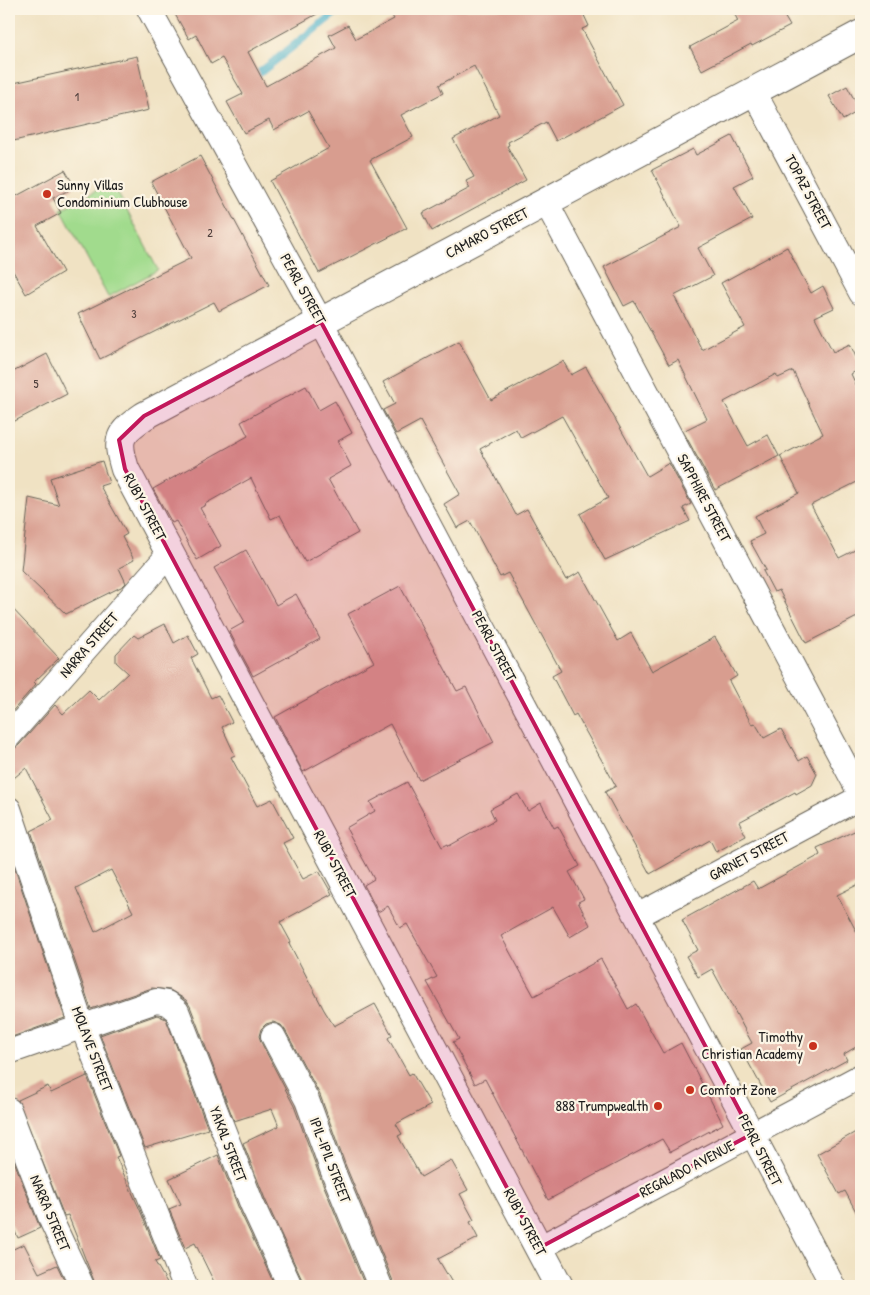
<svg xmlns="http://www.w3.org/2000/svg" width="870" height="1295" viewBox="0 0 870 1295" font-family="'Patrick Hand',sans-serif">
  <style>
    .green { fill: #a1db8d; stroke: #5e7c54 }
    .lines { fill: none; stroke-linecap: round; stroke-linejoin: round }
    .stream { stroke: #4cb1cb; stroke-width: 8 }
    .building { fill: #d89d8f; fill-rule: evenodd }
    .minor-casing { stroke: #666156; stroke-width: 26 }
    .tertiary-casing { stroke: #666156; stroke-width: 30 }
    .minor { stroke: #fff; stroke-width: 24 }
    .tertiary { stroke: #fff; stroke-width: 28 }
    .marked { fill: #c2185b; fill-opacity: 0.2; stroke: #c2185b; stroke-width: 4; stroke-linejoin: round }
    .poi-dot { fill: #c8321e; stroke: #fcf5e5; stroke-width: 2 }
    .labels { text-anchor: middle; stroke-width: 4.5; stroke-linejoin: round; paint-order: stroke }
    .number-label { font-size: 12px; fill: #4b3c39 }
    .poi-label { font-size: 15px; fill: #1c1c1c; stroke: #fcf5e5; text-anchor: start }
    .street-label { font-size: 15px; fill: #1c1c1c; stroke: #fcf5e5 }
  </style>
  <rect width="100%" height="100%" fill="#fcf5e5"/>
  <filter id="ink" filterUnits="userSpaceOnUse"><feTurbulence type="fractalNoise" baseFrequency=".02" numOctaves="2"/><feDisplacementMap in="SourceGraphic" scale="10" xChannelSelector="R" yChannelSelector="G"/><feConvolveMatrix kernelMatrix="1 2 1 2 8 2 1 2 1" color-interpolation-filters="sRGB"/></filter>
  <filter id="wash" filterUnits="userSpaceOnUse"><feTurbulence type="fractalNoise" baseFrequency=".0096" numOctaves="4" result="noise"/><feDisplacementMap in="SourceGraphic" scale="20" xChannelSelector="R" yChannelSelector="G"/><feGaussianBlur stdDeviation="1.12" result="paint"/><feColorMatrix in="noise" values="0 0 0 0 0 0 0 0 0 0 0 0 0 0 0 0 0 1.4 0 .05"/><feComposite in="paint" operator="in"/></filter>
  <g filter="url(#wash)">
    <rect width="100%" height="100%" fill="#f0e2c3"/>
    <path class="green" d="M 112,182 L 158,270 L 108,297 L 61,209 Z"/>
    <g class="lines">
      <path class="stream" d="M 253,78 L 340,9"/>
    </g>
    <g id="blocks">
      <g class="building">
        <path d="M 172,9 L 326,9 L 248,52 L 266,86 L 336,48 L 329,35 L 348,25 L 356,39 L 394,19 L 388,9 L 581,9 L 589,26 L 582,29 L 623,105 L 556,141 L 546,122 L 508,142 L 509,145 L 507,146 L 526,180 L 432,231 L 423,213 L 470,188 L 466,181 L 474,177 L 453,139 L 499,115 L 474,66 L 439,85 L 443,93 L 401,115 L 413,137 L 370,160 L 407,228 L 319,273 L 270,181 L 329,148 L 308,111 L 274,130 L 269,120 L 244,133 L 227,102 L 243,94 L 222,58 L 211,64 L 196,35 L 189,39 Z"/>
        <path d="M 732,9 L 780,9 L 790,26 L 752,46 L 751,44 L 702,70 L 690,47 L 738,21 Z"/>
        <path d="M 137,56 L 149,110 L 9,142 L 9,84 Z"/>
        <path d="M 847,86 L 860,110 L 843,120 L 829,96 Z"/>
        <path d="M 732,136 L 753,176 L 734,186 L 752,219 L 698,248 L 713,276 L 674,296 L 702,350 L 745,327 L 721,283 L 787,247 L 811,293 L 823,286 L 834,308 L 815,317 L 833,352 L 850,344 L 861,368 L 851,374 L 861,395 L 861,480 L 811,505 L 839,558 L 861,547 L 861,615 L 806,643 L 779,590 L 774,592 L 763,571 L 766,570 L 750,541 L 764,534 L 755,516 L 799,493 L 780,456 L 823,434 L 793,371 L 778,378 L 776,374 L 724,402 L 748,446 L 768,435 L 779,456 L 715,490 L 683,431 L 707,419 L 678,360 L 669,365 L 634,301 L 624,306 L 604,267 L 681,227 L 652,170 L 693,149 L 696,155 Z"/>
        <path d="M 200,156 L 269,285 L 219,311 L 214,302 L 100,359 L 78,314 L 191,258 L 151,182 Z"/>
        <path d="M 65,170 L 75,187 L 53,198 L 61,213 L 37,226 L 63,272 L 26,294 L 9,264 L 9,200 Z"/>
        <path d="M 459,341 L 491,400 L 563,361 L 571,375 L 586,367 L 647,476 L 669,463 L 691,504 L 683,508 L 690,521 L 605,560 L 580,514 L 608,498 L 562,416 L 521,438 L 516,429 L 480,449 L 516,515 L 527,509 L 566,580 L 580,572 L 618,641 L 631,633 L 652,671 L 715,637 L 737,676 L 729,681 L 752,725 L 755,723 L 764,738 L 781,729 L 799,761 L 807,756 L 817,774 L 812,785 L 796,794 L 795,792 L 739,822 L 746,836 L 716,852 L 710,840 L 650,874 L 605,792 L 616,786 L 576,714 L 573,716 L 552,676 L 561,671 L 508,573 L 500,577 L 470,521 L 457,528 L 444,504 L 460,494 L 420,421 L 396,434 L 383,410 L 395,404 L 383,382 Z"/>
        <path d="M 47,354 L 67,394 L 9,424 L 9,374 Z"/>
        <path d="M 306,386 L 319,410 L 335,401 L 352,433 L 338,441 L 351,466 L 328,479 L 358,533 L 305,562 L 280,515 L 271,519 L 251,478 L 205,504 L 206,505 L 200,508 L 221,546 L 197,560 L 176,521 L 172,523 L 153,489 L 248,436 L 241,422 Z"/>
        <path d="M 102,461 L 109,483 L 100,486 L 127,534 L 122,537 L 134,560 L 119,568 L 126,583 L 123,586 L 66,614 L 21,571 L 29,498 L 59,505 L 50,478 Z"/>
        <path d="M 246,550 L 276,605 L 296,594 L 320,639 L 253,676 L 229,631 L 245,622 L 214,568 Z"/>
        <path d="M 400,586 L 457,691 L 466,687 L 494,742 L 419,780 L 390,724 L 303,772 L 275,717 L 374,662 L 348,614 Z"/>
        <path d="M 9,605 L 59,658 L 34,682 L 36,684 L 9,715 Z"/>
        <path d="M 165,624 L 174,643 L 188,635 L 198,654 L 191,658 L 211,698 L 218,695 L 232,722 L 222,727 L 235,755 L 231,757 L 257,806 L 272,799 L 293,838 L 283,843 L 303,879 L 319,871 L 332,894 L 280,922 L 291,942 L 289,943 L 324,1010 L 334,1026 L 375,1004 L 392,1035 L 388,1038 L 409,1075 L 412,1073 L 431,1105 L 396,1124 L 402,1134 L 398,1136 L 421,1177 L 451,1160 L 468,1190 L 460,1194 L 474,1220 L 470,1222 L 478,1238 L 438,1259 L 454,1286 L 393,1286 L 393,1281 L 345,1164 L 320,1095 L 285,1030 L 281,1025 L 273,1022 L 266,1024 L 261,1029 L 259,1036 L 261,1042 L 294,1106 L 319,1174 L 365,1286 L 304,1286 L 302,1280 L 265,1199 L 243,1143 L 279,1126 L 272,1109 L 234,1121 L 190,1006 L 186,1000 L 170,990 L 152,988 L 91,1009 L 31,831 L 53,820 L 26,768 L 9,782 L 9,749 L 14,749 L 19,745 L 55,705 L 63,714 L 89,690 L 99,700 L 128,673 L 116,662 L 116,654 L 134,635 L 138,638 ZM 111,870 L 133,912 L 95,932 L 76,888 Z"/>
        <path d="M 407,782 L 442,847 L 448,844 L 449,846 L 495,820 L 490,809 L 518,794 L 528,811 L 541,803 L 554,828 L 558,826 L 580,866 L 569,872 L 584,899 L 578,902 L 590,925 L 570,937 L 553,907 L 501,936 L 534,996 L 601,959 L 628,1009 L 636,1004 L 663,1053 L 681,1043 L 723,1124 L 670,1152 L 662,1139 L 548,1200 L 485,1079 L 475,1084 L 453,1042 L 459,1039 L 427,982 L 437,977 L 407,924 L 400,928 L 388,906 L 378,912 L 364,885 L 374,879 L 346,828 L 375,811 L 370,802 Z"/>
        <path d="M 861,828 L 861,883 L 837,895 L 861,940 L 861,1044 L 844,1054 L 847,1060 L 770,1102 L 741,1049 L 752,1043 L 712,969 L 698,977 L 686,956 L 698,950 L 682,920 L 753,881 L 758,889 L 820,855 L 817,848 Z"/>
        <path d="M 9,851 L 65,1018 L 9,1038 Z"/>
        <path d="M 157,1015 L 166,1019 L 208,1129 L 145,1148 L 100,1035 Z"/>
        <path d="M 87,1076 L 119,1156 L 116,1157 L 140,1210 L 160,1260 L 155,1262 L 169,1286 L 96,1286 L 68,1215 L 64,1216 L 18,1100 L 48,1086 L 51,1093 Z"/>
        <path d="M 861,1129 L 861,1221 L 845,1191 L 839,1194 L 817,1154 Z"/>
        <path d="M 9,1148 L 40,1228 L 18,1238 L 9,1219 Z"/>
        <path d="M 218,1155 L 239,1209 L 275,1286 L 216,1286 L 195,1243 L 185,1248 L 169,1209 L 181,1204 L 169,1179 Z"/>
        <path d="M 24,1244 L 39,1273 L 57,1265 L 67,1286 L 9,1286 L 9,1251 Z"/>
      </g>
    </g>
  </g>
  <g filter="url(#ink)">
    <use href="#blocks" fill-opacity="0" stroke="#666156" stroke-width="1"/>
    <g class="lines">
      <defs>
        <g id="minor">
          <path d="M 149,9 L 321,322 L 833,1286"/>
          <path d="M 754,92 L 861,293"/>
          <path d="M 546,202 L 861,795"/>
          <path d="M 9,736 L 170,553"/>
          <path d="M 9,809 L 82,1026 L 185,1286"/>
          <path d="M 637,916 L 861,797"/>
          <path d="M 273,1036 L 307,1100 L 332,1169 L 380,1286"/>
          <path d="M 9,1052 L 156,1001 L 167,1003 L 177,1011 L 252,1204 L 290,1286"/>
          <path d="M 9,1110 L 52,1222 L 82,1286"/>
          <path d="M 539,1248 L 861,1076"/>
        </g>
        <path id="tertiary" d="M 559,1286 L 125,469 C 116,439 118,434 144,416 L 861,34"/>
      </defs>
      <use href="#minor" class="minor-casing"/>
      <use href="#tertiary" class="tertiary-casing"/>
      <use href="#minor" class="minor"/>
      <use href="#tertiary" class="tertiary"/>
    </g>
  </g>
  <path class="marked" d="M 321,322 L 752,1134 L 539,1248 L 125,469 L 119,440 L 144,416 Z"/>
  <g class="poi-dot">
    <circle cx="47" cy="194" r="5"/>
    <circle cx="813" cy="1046" r="5"/>
    <circle cx="690" cy="1090" r="5"/>
    <circle cx="658" cy="1106" r="5"/>
  </g>
  <g class="labels">
    <g class="number-label">
      <text x="77" y="101">1</text>
      <text x="210" y="237">2</text>
      <text x="134" y="318">3</text>
      <text x="36" y="388">5</text>
    </g>
    <g class="poi-label">
      <text x="57" y="190">Sunny Villas<tspan x="57" dy="17">Condominium Clubhouse</tspan></text>
      <text x="803" y="1042" text-anchor="end">Timothy<tspan x="803" dy="17">Christian Academy</tspan></text>
      <text x="700" y="1095">Comfort Zone</text>
      <text x="648" y="1111" text-anchor="end">888 Trumpwealth</text>
    </g>
    <g class="street-label">
      <text transform="translate(808 192) rotate(62)" y="5">TOPAZ STREET</text>
      <text transform="translate(487 233) rotate(-28)" y="5">CAMARO STREET</text>
      <text transform="translate(303 289) rotate(61)" y="5">PEARL STREET</text>
      <text transform="translate(704 498) rotate(62)" y="5">SAPPHIRE STREET</text>
      <text transform="translate(145 507) rotate(62)" y="5">RUBY STREET</text>
      <text transform="translate(89 645) rotate(-49)" y="5">NARRA STREET</text>
      <text transform="translate(494 646) rotate(62)" y="5">PEARL STREET</text>
      <text transform="translate(749 856) rotate(-28)" y="5">GARNET STREET</text>
      <text transform="translate(335 864) rotate(62)" y="5">RUBY STREET</text>
      <text transform="translate(92 1049) rotate(69)" y="5">MOLAVE STREET</text>
      <text transform="translate(228 1144) rotate(69)" y="5">YAKAL STREET</text>
      <text transform="translate(760 1150) rotate(63)" y="5">PEARL STREET</text>
      <text transform="translate(330 1160) rotate(69)" y="5">IPIL-IPIL STREET</text>
      <text transform="translate(687 1169) rotate(-28)" y="5">REGALADO AVENUE</text>
      <text transform="translate(50 1213) rotate(67)" y="5">NARRA STREET</text>
      <text transform="translate(525 1222) rotate(62)" y="5">RUBY STREET</text>
    </g>
  </g>
  <rect width="870" height="1295" fill="none" stroke="#fcf5e5" stroke-width="30"/>
</svg>
